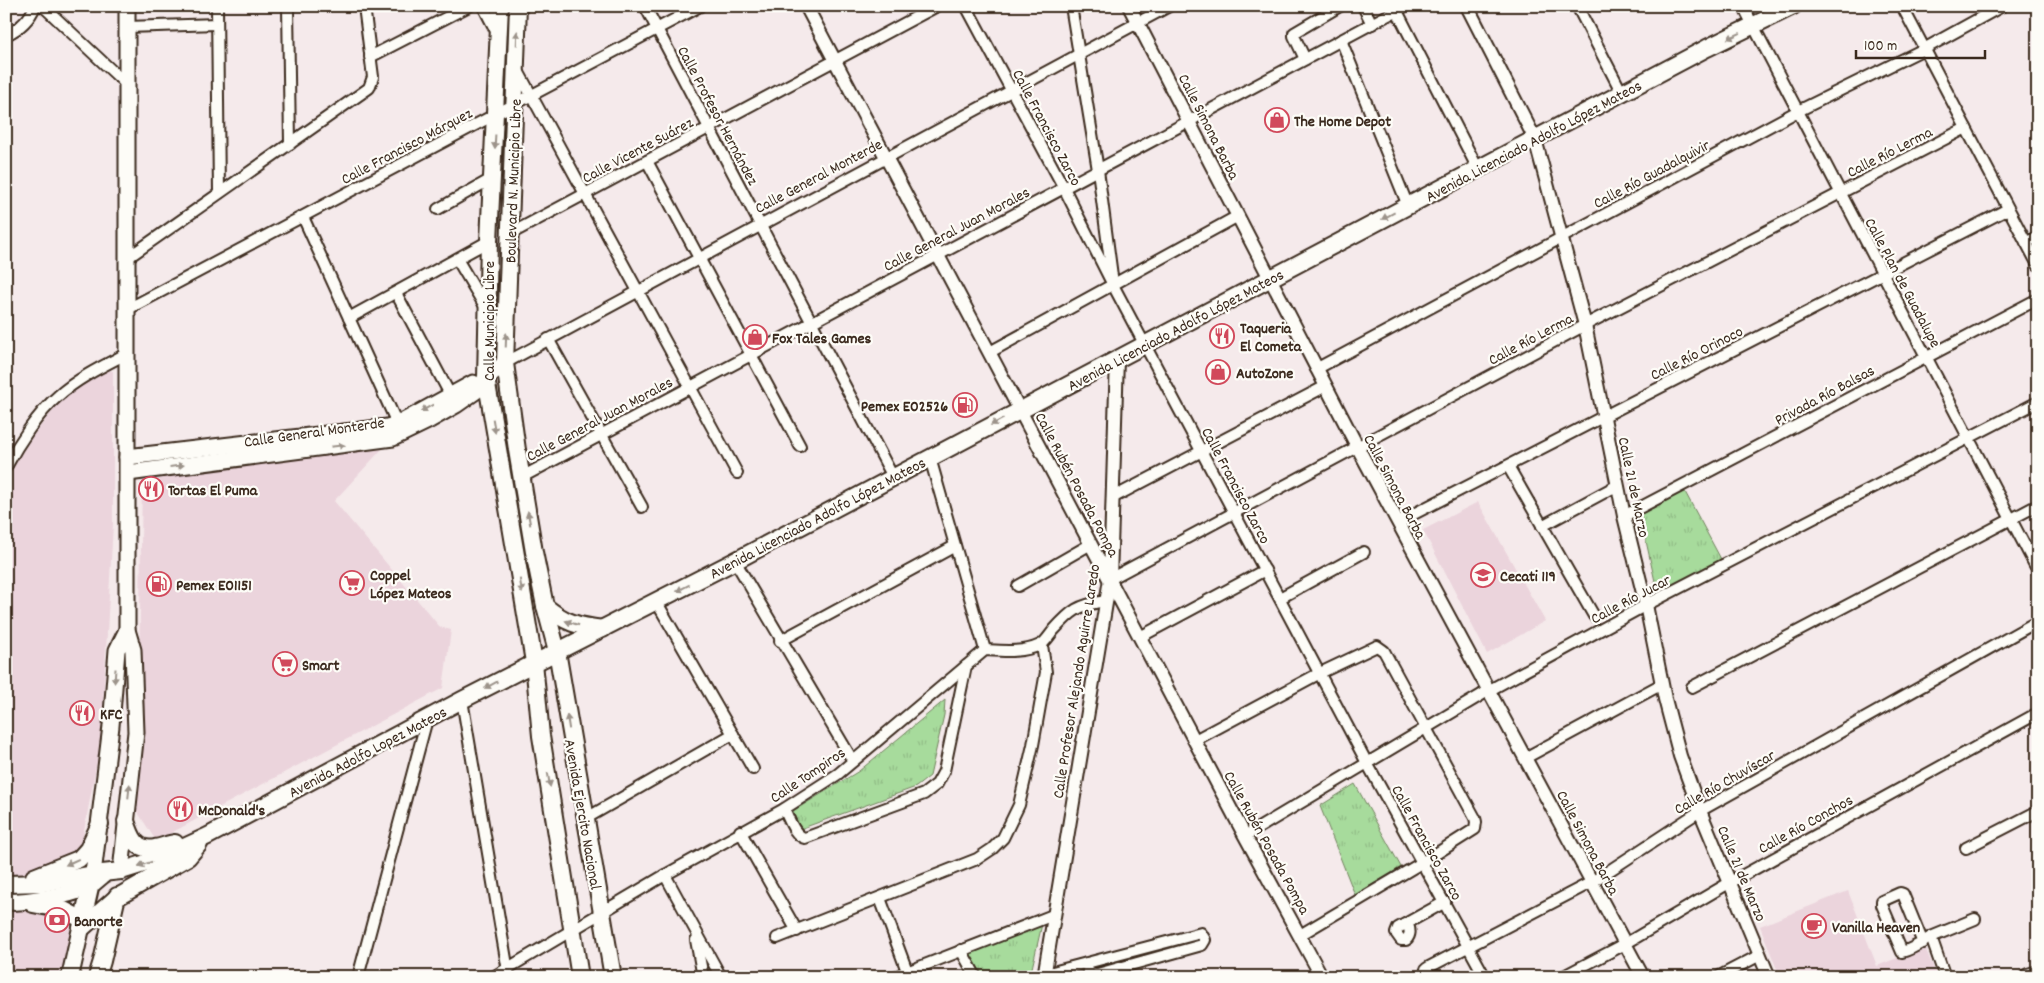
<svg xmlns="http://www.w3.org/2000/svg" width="2044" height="983" viewBox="0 0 2044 983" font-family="Dekko,sans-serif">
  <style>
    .built { fill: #ebd4dc }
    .grass { fill: url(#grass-tufts); stroke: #71825d }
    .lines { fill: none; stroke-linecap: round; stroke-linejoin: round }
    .minor-casing { stroke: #3b2a1e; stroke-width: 14 }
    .tertiary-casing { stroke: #3b2a1e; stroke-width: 16 }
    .secondary-casing { stroke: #3b2a1e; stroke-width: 19 }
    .primary-casing { stroke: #3b2a1e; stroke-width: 20 }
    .minor { stroke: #fdfcf7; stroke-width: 10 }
    .tertiary { stroke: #fdfcf7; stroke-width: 12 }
    .secondary { stroke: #fdfcf7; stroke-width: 15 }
    .primary { stroke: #fdfcf7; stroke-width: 16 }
    .oneway { fill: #9c938a }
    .labels { text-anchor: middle; stroke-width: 4.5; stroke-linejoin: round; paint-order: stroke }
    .street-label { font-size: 16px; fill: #3b2a1e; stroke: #fdfcf7 }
    .poi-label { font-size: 16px; font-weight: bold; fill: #3b2a1e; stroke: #fdfcf7; text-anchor: start }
  </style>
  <defs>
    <pattern id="grass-tufts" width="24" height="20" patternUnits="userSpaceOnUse" patternTransform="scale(1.25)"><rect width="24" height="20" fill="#a7db9c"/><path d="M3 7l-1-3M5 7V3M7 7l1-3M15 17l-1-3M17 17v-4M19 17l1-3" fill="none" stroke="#91bc86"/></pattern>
  </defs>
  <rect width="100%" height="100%" fill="#f5eaeb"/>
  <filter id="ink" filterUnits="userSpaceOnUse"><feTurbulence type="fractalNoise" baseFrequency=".02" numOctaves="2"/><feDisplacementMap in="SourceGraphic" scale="10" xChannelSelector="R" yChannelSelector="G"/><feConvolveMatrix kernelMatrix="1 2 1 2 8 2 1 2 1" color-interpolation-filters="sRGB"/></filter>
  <g filter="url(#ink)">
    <g class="built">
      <path d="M 107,370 L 113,371 L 113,524 L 101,741 L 80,852 L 76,857 L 15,878 L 6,878 L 6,478 L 34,434 L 64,397 L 75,386 Z"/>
      <path d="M 383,448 L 334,501 L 440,627 L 451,630 L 443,688 L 156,841 L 137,811 L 142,478 Z"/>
      <path d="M 1478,502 L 1545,621 L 1487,654 L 1423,530 Z"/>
      <path d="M 1848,891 L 1877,966 L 1925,947 L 1937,977 L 1780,977 L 1760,926 Z"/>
      <path d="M 6,909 L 62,912 L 67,916 L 74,934 L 64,977 L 6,977 Z"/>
    </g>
    <g class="grass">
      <path d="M 1684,490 L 1722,561 L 1658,595 L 1640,514 Z"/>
      <path d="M 945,700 L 944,715 L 930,776 L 916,787 L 800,829 L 793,811 L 859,771 Z"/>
      <path d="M 1355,784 L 1401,867 L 1355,895 L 1320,806 Z"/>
      <path d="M 1042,924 L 1030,977 L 982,977 L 967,952 Z"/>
    </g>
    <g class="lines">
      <defs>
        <g id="minor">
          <path d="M 43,6 L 126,84"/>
          <path d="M 217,6 L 219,193"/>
          <path d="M 288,6 L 290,144"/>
          <path d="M 483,6 L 497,33"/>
          <path d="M 645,6 L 893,477"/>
          <path d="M 966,6 L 1064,188 L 1113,285 L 1367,763 L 1485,977"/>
          <path d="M 1071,6 L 1098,170 L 1112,276"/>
          <path d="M 1363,6 L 1372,24"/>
          <path d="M 1577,6 L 1622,93"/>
          <path d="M 1743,6 L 2038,571"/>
          <path d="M 1902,6 L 2038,265"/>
          <path d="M 1397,11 L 1478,169"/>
          <path d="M 127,27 L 217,24"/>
          <path d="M 6,35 C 19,29 30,19 35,6"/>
          <path d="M 1341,40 L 1408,206"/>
          <path d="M 370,57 L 469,6"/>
          <path d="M 1305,59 L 1294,36 L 1294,33 L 1340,6"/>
          <path d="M 517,69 L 737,473"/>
          <path d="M 647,161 L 800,446"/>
          <path d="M 438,209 L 493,178"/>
          <path d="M 303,217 L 400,430"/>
          <path d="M 510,234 L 937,6"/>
          <path d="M 2026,242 L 2038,237"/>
          <path d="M 126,259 L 369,88 L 373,77 L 364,6"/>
          <path d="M 457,259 L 486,308"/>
          <path d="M 396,293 L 453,400"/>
          <path d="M 126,310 L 700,6"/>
          <path d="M 349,318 L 489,241"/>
          <path d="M 548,339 L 642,507"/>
          <path d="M 990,352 L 1238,216"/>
          <path d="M 505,363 L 1169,6"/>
          <path d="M 1316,369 L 1798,111 L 1924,49 L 2002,6"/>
          <path d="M 930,458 L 985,650"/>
          <path d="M 1508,466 L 1594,616"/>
          <path d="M 6,467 C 18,444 38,413 58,396 C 78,378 103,366 126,354"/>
          <path d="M 522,477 L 1405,6"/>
          <path d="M 1112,498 L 1326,386"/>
          <path d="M 1624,516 L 2038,299"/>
          <path d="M 1398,522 L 2008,209"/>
          <path d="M 1542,526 L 1618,485"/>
          <path d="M 735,561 L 853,761"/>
          <path d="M 1110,579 L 1585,325 L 1966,128"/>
          <path d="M 1018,586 L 1091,544"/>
          <path d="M 1280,598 L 1364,552"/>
          <path d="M 656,601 L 753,769"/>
          <path d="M 1140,637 L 1265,570"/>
          <path d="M 780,641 L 955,546"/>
          <path d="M 1692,687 L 2038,505"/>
          <path d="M 462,700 L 509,977"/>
          <path d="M 1195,740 L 1320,673 L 1377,646 L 1384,651 L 1475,818 L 1476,822 L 1475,829 L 1423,862 L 1300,935"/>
          <path d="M 1525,758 L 1662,684"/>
          <path d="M 784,809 C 789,818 794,836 805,838 L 924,794 L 937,784 L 944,771 L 966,666"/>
          <path d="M 585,819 L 733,734"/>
          <path d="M 740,831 L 797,931"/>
          <path d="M 1245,836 L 1488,691 L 1646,605 L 2038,402"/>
          <path d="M 1966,848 L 2038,811"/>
          <path d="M 665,875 L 721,977"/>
          <path d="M 880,898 L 907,971"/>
          <path d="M 1408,924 C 1410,930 1411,935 1406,940 L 1401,940 L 1396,933 L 1398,928 L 1445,902"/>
          <path d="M 1931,937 L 1945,977"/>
          <path d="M 777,938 L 977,859 L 992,849 L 1003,838 L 1019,805 L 1033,745 L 1046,672 L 1042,645"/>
          <path d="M 696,940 L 703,977"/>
          <path d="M 1923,943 L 1903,894 L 1900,893 L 1882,901 L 1882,905 L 1902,952 C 1913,949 1921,943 1931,937 L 1975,919"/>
          <path d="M 961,950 L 976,977"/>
          <path d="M 1045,974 L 1201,933 L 1205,940 L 1202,945 L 1094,975 L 1089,973 L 1086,963"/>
          <path d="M 358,977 L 427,719"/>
          <path d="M 493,977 L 665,875 L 784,809 L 838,774 L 985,650 C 1003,651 1023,653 1040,645 C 1045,643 1049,636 1053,631 C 1072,610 1078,605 1106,601"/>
          <path d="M 894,977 L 1053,915"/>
          <path d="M 1425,977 L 1426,969 L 1429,967 L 1592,882 L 1700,811 L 2038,621"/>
          <path d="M 1562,977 L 1625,944 L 1729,883 L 2038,713"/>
          <path d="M 1718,977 L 1760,955"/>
        </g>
        <g id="tertiary">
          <path d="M 806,6 L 1245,836 L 1322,977"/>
          <path d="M 1129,6 L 1358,448 L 1643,977"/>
          <path d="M 1467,6 L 1535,139 L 1585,325 L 1624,516 L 1646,605 L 1665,699 L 1680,756 L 1700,811 L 1769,977"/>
          <path d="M 1044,977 L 1110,579 L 1117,359"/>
        </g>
        <g id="secondary">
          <path d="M 127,457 L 387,427 L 398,424 L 473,383"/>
          <path d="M 128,473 L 393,438 L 428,421 L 456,405 L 476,391 L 486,378 L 505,363"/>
          <path d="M 121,871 L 136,732 L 133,650 L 127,630 L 127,6"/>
          <path d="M 93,874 L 111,726 L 117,650 L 127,630"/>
        </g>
        <g id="primary">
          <path d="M 500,6 L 489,241 L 486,378 L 534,662 L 541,736 L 580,977"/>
          <path d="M 518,6 L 505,363 L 517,450 L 534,552 L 545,606 L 557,651 L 613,977"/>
          <path d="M 545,606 C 565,623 578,626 603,629"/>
          <path d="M 126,821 C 131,836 136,852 155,848 C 162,847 168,844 175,843"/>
          <path d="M 34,877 L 79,859 L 88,849 L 100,824"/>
          <path d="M 6,884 L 44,883 L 93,874 L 121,871 L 156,860 L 208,836 L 462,700 L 735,561 L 1707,48 L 1793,6"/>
          <path d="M 6,902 C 28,902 73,896 91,885 C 95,882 99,878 103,875"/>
          <path d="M 33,904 L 64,910 L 83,920"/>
          <path d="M 82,928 L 116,898 L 188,857 L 199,844"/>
          <path d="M 70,977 L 92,879"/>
          <path d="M 97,977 L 102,961 L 117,896"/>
          <path d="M 2028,977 L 2038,974"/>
        </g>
      </defs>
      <use href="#minor" class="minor-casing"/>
      <use href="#tertiary" class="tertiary-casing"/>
      <use href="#secondary" class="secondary-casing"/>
      <use href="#primary" class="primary-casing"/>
      <use href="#minor" class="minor"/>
      <use href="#tertiary" class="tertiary"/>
      <use href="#secondary" class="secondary"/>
      <use href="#primary" class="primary"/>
    </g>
    <defs><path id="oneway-solid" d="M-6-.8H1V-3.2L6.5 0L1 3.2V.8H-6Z" transform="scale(1.25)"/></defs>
    <g class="oneway">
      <use href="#oneway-solid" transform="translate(1734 36) rotate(156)"/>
      <use href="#oneway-solid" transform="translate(517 38) rotate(-88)"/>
      <use href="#oneway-solid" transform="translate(495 142) rotate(93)"/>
      <use href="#oneway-solid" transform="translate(1388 216) rotate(152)"/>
      <use href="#oneway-solid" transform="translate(506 340) rotate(-88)"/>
      <use href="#oneway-solid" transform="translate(427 408) rotate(151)"/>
      <use href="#oneway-solid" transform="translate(997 422) rotate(152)"/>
      <use href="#oneway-solid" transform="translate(494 426) rotate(80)"/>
      <use href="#oneway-solid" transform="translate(338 446) rotate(-6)"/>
      <use href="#oneway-solid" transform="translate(177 466) rotate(-7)"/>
      <use href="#oneway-solid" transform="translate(529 518) rotate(-100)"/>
      <use href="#oneway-solid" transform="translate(521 586) rotate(81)"/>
      <use href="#oneway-solid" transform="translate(683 588) rotate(153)"/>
      <use href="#oneway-solid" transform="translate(572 623) rotate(-162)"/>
      <use href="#oneway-solid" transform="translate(115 676) rotate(94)"/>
      <use href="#oneway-solid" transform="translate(491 685) rotate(152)"/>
      <use href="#oneway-solid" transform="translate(568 722) rotate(-99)"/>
      <use href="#oneway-solid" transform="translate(549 780) rotate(80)"/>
      <use href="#oneway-solid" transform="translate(129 791) rotate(-84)"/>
      <use href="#oneway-solid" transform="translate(72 862) rotate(155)"/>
      <use href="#oneway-solid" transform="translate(145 864) rotate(163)"/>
    </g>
  </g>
  <defs>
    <symbol id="shop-ring" viewBox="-11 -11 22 22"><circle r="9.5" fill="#fdfcf7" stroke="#d1495b" stroke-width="1.5"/><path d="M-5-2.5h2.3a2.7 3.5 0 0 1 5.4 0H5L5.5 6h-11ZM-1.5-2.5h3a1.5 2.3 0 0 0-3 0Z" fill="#d1495b"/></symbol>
    <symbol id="restaurant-ring" viewBox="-11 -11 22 22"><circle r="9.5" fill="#fdfcf7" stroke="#d1495b" stroke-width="1.5"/><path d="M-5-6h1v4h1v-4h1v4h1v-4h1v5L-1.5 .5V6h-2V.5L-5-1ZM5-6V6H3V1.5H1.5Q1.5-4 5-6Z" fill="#d1495b"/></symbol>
    <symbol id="fuel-ring" viewBox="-11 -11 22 22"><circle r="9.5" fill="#fdfcf7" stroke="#d1495b" stroke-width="1.5"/><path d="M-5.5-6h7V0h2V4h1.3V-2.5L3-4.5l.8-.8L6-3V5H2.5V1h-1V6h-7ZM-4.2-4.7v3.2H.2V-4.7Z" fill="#d1495b"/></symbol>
    <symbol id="school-ring" viewBox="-11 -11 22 22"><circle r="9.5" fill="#fdfcf7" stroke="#d1495b" stroke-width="1.5"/><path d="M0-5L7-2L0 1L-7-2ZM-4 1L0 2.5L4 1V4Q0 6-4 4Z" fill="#d1495b"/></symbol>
    <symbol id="supermarket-ring" viewBox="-11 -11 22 22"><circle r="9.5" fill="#fdfcf7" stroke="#d1495b" stroke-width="1.5"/><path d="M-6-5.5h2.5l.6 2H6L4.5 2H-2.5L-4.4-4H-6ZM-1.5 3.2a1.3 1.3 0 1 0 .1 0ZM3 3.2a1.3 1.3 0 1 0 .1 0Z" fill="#d1495b"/></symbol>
    <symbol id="bank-ring" viewBox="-11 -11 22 22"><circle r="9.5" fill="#fdfcf7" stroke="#d1495b" stroke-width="1.5"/><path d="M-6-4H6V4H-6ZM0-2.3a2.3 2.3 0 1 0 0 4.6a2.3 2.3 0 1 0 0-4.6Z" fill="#d1495b"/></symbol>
    <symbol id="cafe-ring" viewBox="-11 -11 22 22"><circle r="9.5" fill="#fdfcf7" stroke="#d1495b" stroke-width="1.5"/><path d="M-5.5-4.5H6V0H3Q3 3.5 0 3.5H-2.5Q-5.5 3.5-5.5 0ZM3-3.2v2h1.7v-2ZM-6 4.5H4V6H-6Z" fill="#d1495b"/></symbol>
  </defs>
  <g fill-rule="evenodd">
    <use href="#shop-ring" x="1263" y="106" width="28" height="28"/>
    <use href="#restaurant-ring" x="1208" y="322" width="28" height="28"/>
    <use href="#shop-ring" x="741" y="323" width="28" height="28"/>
    <use href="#shop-ring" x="1204" y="358" width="28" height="28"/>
    <use href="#fuel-ring" x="951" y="391" width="28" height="28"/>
    <use href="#restaurant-ring" x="137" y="475" width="28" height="28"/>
    <use href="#school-ring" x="1469" y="561" width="28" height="28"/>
    <use href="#supermarket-ring" x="338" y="569" width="28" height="28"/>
    <use href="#fuel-ring" x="145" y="570" width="28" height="28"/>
    <use href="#supermarket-ring" x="271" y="650" width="28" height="28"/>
    <use href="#restaurant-ring" x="68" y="699" width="28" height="28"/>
    <use href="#restaurant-ring" x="166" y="795" width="28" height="28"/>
    <use href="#bank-ring" x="43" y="906" width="28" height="28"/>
    <use href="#cafe-ring" x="1800" y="912" width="28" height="28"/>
  </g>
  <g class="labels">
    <g class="street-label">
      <text transform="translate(719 115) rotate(62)" y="6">Calle Profesor Hernández</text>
      <text transform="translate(1210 126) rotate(63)" y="6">Calle Simona Barba</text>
      <text transform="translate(1048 127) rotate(62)" y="6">Calle Francisco Zarco</text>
      <text transform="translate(1533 140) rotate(-28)" y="6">Avenida Licenciado Adolfo López Mateos</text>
      <text transform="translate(406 145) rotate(-28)" y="6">Calle Francisco Márquez</text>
      <text transform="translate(637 149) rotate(-28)" y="6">Calle Vicente Suárez</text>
      <text transform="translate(1889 151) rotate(-27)" y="6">Calle Río Lerma</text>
      <text transform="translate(1651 173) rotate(-28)" y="6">Calle Río Guadalquivir</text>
      <text transform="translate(818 175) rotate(-28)" y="6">Calle General Monterde</text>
      <text transform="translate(512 181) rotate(-88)" y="6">Boulevard N. Municipio Libre</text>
      <text transform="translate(956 228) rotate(-28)" y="6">Calle General Juan Morales</text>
      <text transform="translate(1904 282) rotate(62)" y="6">Calle Plan de Guadalupe</text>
      <text transform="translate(488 321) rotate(-90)" y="6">Calle Municipio Libre</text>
      <text transform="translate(1175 329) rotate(-28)" y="6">Avenida Licenciado Adolfo López Mateos</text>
      <text transform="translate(1530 338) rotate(-28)" y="6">Calle Río Lerma</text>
      <text transform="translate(1696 352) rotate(-27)" y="6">Calle Río Orinoco</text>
      <text transform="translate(1824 394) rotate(-28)" y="6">Privada Río Balsas</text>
      <text transform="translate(599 418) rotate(-28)" y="6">Calle General Juan Morales</text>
      <text transform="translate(314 431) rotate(-8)" y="6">Calle General Monterde</text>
      <text transform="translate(1078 484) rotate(62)" y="6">Calle Rubén Posada Pompa</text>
      <text transform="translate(1237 485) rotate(62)" y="6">Calle Francisco Zarco</text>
      <text transform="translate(1396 486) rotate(62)" y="6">Calle Simona Barba</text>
      <text transform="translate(1635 487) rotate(78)" y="6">Calle 21 de Marzo</text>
      <text transform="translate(817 517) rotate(-28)" y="6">Avenida Licenciado Adolfo López Mateos</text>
      <text transform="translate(1630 598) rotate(-28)" y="6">Calle Río Jucar</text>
      <text transform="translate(1075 681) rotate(-81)" y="6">Calle Profesor Alejando Aguirre Laredo</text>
      <text transform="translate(367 751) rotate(-28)" y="6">Avenida Adolfo Lopez Mateos</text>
      <text transform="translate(807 774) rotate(-34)" y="6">Calle Tompiros</text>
      <text transform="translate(1724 781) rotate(-30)" y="6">Calle Río Chuvíscar</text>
      <text transform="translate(584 814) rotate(80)" y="6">Avenida Ejercito Nacional</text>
      <text transform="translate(1805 823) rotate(-29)" y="6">Calle Río Conchos</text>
      <text transform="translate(1268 842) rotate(61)" y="6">Calle Rubén Posada Pompa</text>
      <text transform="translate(1428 842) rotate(61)" y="6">Calle Francisco Zarco</text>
      <text transform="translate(1589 842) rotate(62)" y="6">Calle Simona Barba</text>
      <text transform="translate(1743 873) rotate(67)" y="6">Calle 21 de Marzo</text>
    </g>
    <g class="poi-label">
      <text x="1294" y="126">The Home Depot</text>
      <text x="1240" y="333">Taqueria<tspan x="1240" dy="18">El Cometa</tspan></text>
      <text x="772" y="343">Fox Tales Games</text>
      <text x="1236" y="378">AutoZone</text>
      <text x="948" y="411" text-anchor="end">Pemex E02526</text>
      <text x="168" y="495">Tortas El Puma</text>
      <text x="370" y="580">Coppel<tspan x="370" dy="18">López Mateos</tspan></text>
      <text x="1500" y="581">Cecati 119</text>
      <text x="176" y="590">Pemex E01151</text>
      <text x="302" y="670">Smart</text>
      <text x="100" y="719">KFC</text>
      <text x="198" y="815">McDonald's</text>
      <text x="74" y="926">Banorte</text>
      <text x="1832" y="932">Vanilla Heaven</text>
    </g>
  </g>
  <rect width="2044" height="983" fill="none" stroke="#fdfcf7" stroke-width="25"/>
  <rect x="12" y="12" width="2019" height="958" fill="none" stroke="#3b2a1e" stroke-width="2" filter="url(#ink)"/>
  <path d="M1856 50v8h129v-8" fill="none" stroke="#3b2a1e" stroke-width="2.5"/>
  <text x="1864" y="50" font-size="15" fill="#3b2a1e" stroke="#fdfcf7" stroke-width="4" paint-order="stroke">100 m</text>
</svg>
